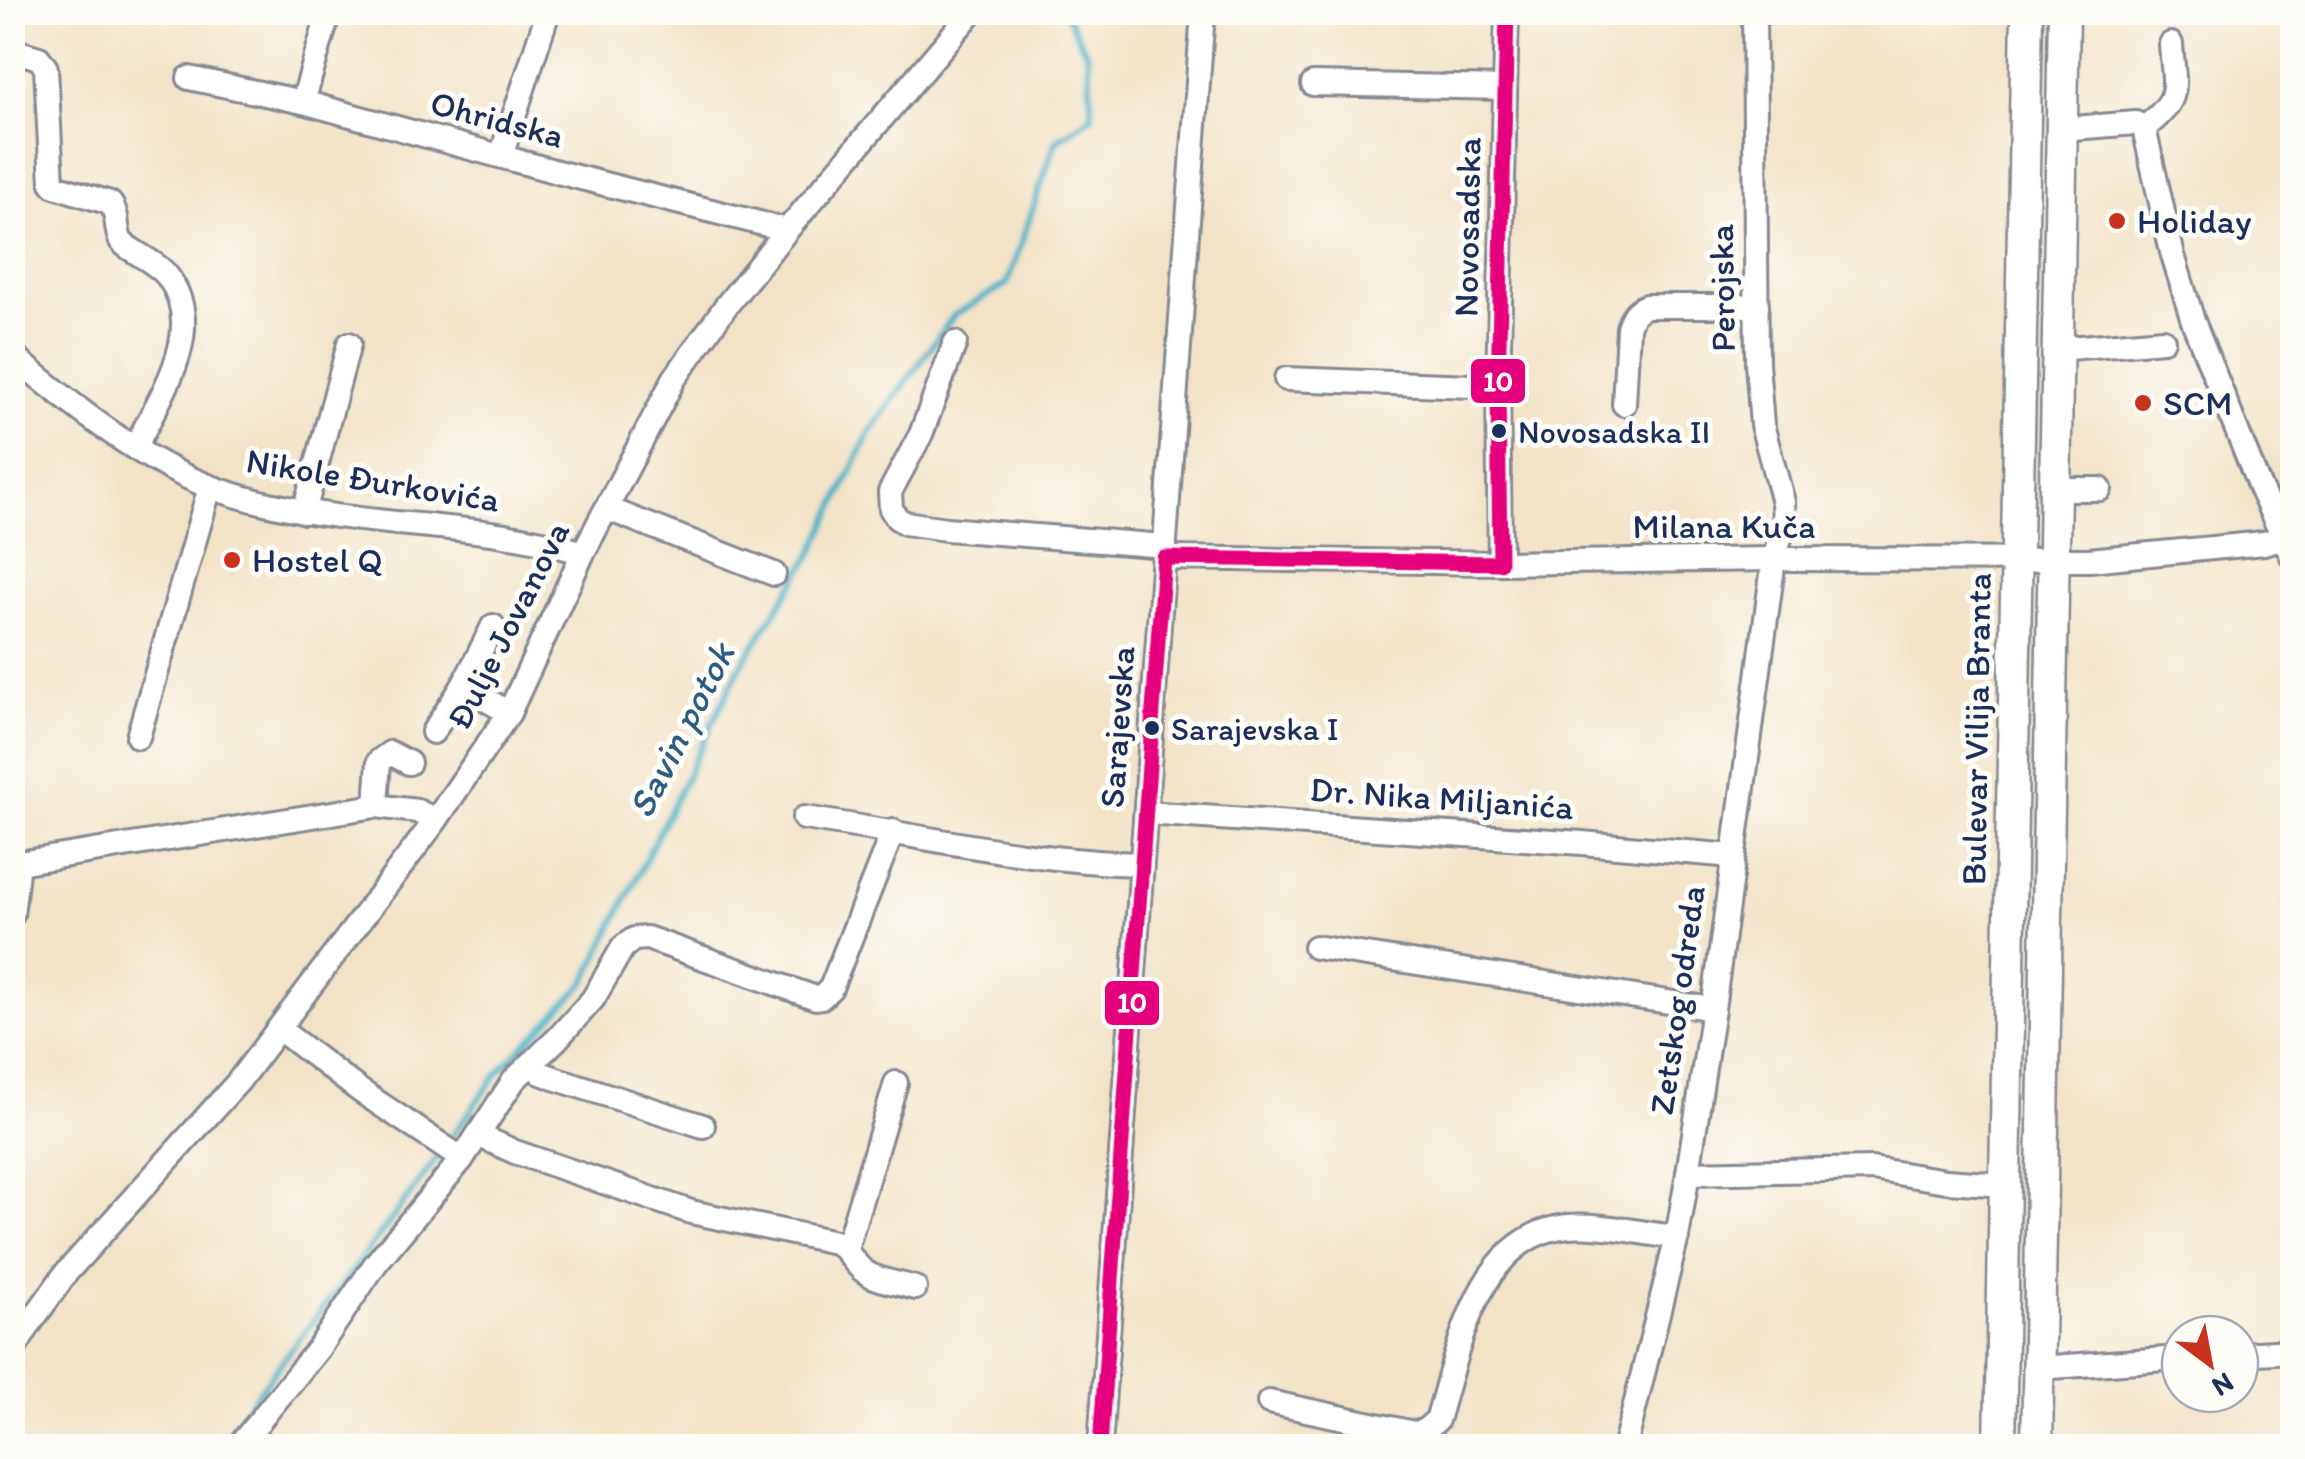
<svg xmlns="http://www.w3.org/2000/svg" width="2305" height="1459" viewBox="0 0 2305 1459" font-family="Itim,sans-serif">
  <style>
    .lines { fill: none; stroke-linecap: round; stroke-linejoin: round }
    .stream { stroke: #49b0c8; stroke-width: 6 }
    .minor-casing { stroke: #868992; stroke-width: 28 }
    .major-casing { stroke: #868992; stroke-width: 35 }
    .minor { stroke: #fff; stroke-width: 22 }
    .major { stroke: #fff; stroke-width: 30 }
    .bus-1-casing { stroke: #fdfcf7; stroke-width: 22 }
    .bus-1 { stroke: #e5007d; stroke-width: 15 }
    .poi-dot { fill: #c8321e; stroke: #fdfcf7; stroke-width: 4 }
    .bus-dot { fill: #1b2f5e; stroke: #fdfcf7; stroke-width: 4 }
    .labels { text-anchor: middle; stroke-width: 10; stroke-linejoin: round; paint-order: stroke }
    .bus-label { font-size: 32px; fill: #1b2f5e; stroke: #fdfcf7; text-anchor: start }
    .street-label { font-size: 35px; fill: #1b2f5e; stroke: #fdfcf7 }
    .poi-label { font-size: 35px; fill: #1b2f5e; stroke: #fdfcf7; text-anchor: start }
    .water-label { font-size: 38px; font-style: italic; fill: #2b5c83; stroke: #fdfcf7 }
    .line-badge { stroke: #fdfcf7; stroke-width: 4 }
    .badge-label { font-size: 28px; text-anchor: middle; font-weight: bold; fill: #fff }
  </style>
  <rect width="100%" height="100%" fill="#fdfcf7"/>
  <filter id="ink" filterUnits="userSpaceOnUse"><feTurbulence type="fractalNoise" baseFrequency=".01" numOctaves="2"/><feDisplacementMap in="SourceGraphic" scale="20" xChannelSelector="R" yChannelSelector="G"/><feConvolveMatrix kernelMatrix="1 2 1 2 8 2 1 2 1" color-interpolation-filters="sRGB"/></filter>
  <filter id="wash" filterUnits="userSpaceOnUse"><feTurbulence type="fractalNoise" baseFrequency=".0048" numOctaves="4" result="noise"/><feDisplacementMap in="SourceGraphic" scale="40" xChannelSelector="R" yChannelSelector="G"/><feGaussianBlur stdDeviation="2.25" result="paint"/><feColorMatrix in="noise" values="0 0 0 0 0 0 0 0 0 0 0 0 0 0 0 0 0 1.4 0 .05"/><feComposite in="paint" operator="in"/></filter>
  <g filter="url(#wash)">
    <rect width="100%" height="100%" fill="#f2e3c7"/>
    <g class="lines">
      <g class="stream">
        <path d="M 448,1142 L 496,1075 L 585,983 L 739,669 L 814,551 L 869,434 L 954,315 L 1007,284 L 1056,141 L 1092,116 L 1088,56 L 1065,12"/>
        <path d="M 219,1446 C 290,1346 370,1253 441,1152"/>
      </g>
    </g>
  </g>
  <g filter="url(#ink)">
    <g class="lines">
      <defs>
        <g id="minor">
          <path d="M 12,50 L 39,58 L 46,68 L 52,183 L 55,186 L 110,203 C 119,214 115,227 120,239 C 124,249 157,261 168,277 C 208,331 159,397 135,448"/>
          <path d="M 189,78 L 303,102 L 561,173 L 787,230"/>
          <path d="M 1313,84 L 1505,88"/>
          <path d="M 303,102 L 329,12"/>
          <path d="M 2144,128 C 2183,98 2174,89 2171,44"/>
          <path d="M 2061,129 L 2136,123 L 2144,128 L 2172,252 L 2193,321 L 2260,488 L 2292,556"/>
          <path d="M 501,156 L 548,12"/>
          <path d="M 955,343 L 921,434 L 890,492 L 891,509 L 897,518 L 905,523 L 946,529 L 1165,546"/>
          <path d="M 2057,349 L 2163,340"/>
          <path d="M 12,355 C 66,400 123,447 187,477 C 223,494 264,504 304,511 C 396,528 493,524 583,553"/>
          <path d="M 1286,379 L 1498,387"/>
          <path d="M 1624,404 L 1628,328 C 1631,317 1635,310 1646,306 L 1757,306"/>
          <path d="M 2054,489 L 2100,489"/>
          <path d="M 608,509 L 774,574"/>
          <path d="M 304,512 L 349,344"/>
          <path d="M 1164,558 L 1500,563 L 1774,559 L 2089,560 L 2264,543 L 2282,538"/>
          <path d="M 1500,563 L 1498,387 L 1507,12"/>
          <path d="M 493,626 L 463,686 L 509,713"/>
          <path d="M 433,732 L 463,686"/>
          <path d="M 138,737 L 210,487"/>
          <path d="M 376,806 L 379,761 L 390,753 L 409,763"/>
          <path d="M 1146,813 L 1582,843 L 1733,856"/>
          <path d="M 804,818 C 915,834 1028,862 1141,864"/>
          <path d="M 12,864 L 376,806 L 417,811 L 436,820"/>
          <path d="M 12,915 L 18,863"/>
          <path d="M 1315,947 L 1713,1009"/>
          <path d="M 279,1029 L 359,1090 L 462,1159"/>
          <path d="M 531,1064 L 541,1073 L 554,1078 L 703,1126"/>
          <path d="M 478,1135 L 515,1152 L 691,1212 L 835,1242 C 849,1249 852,1263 865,1272 C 878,1281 899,1283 915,1288"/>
          <path d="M 1688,1173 L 1872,1169 L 1946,1181 L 2005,1185"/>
          <path d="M 846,1249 L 896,1083"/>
          <path d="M 12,1352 L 31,1322 L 66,1273 L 238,1082 L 436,820 L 509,713 L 583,553 L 674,379 L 726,306 L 787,230 L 972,12"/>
          <path d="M 2240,1354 L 2292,1351"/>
          <path d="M 2038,1368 L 2180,1358"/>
          <path d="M 1269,1402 L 1414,1433 L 1424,1431 L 1437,1420 C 1459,1349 1477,1235 1568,1226 C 1597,1223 1646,1234 1677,1237"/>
          <path d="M 239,1446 L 318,1349 L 376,1263 L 462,1159 L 514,1080 L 557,1039 L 593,999 L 623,947 L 634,939 L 647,938 L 816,998 L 822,997 L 831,988 L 893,831"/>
          <path d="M 1100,1446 L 1203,12"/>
          <path d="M 1625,1446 L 1677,1237 L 1688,1173 L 1713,1009 L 1774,559 L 1784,524 L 1783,502 L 1762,425 L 1757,363 L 1754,12"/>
        </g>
        <g id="major">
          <path d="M 2000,1446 L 2027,12"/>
          <path d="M 2037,1446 L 2064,12"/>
        </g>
      </defs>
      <use href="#minor" class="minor-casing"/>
      <use href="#major" class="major-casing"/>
      <use href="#minor" class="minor"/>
      <use href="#major" class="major"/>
      <defs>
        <path id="bus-1" d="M 1100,1446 L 1164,558 L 1500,563 L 1498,387 L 1507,12"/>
      </defs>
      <use href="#bus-1" class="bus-1-casing"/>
      <use href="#bus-1" class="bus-1"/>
    </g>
  </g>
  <g class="poi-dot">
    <circle cx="2117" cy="221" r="10"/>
    <circle cx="2143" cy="403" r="10"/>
    <circle cx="232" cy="560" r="10"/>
  </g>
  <g class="bus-dot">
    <circle cx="1499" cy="431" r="9"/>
    <circle cx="1152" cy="728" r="9"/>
  </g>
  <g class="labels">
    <g class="bus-label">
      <text x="1518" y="443">Novosadska II</text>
      <text x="1171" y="740">Sarajevska I</text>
    </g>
    <g class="street-label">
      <text transform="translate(497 119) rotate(15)" y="12">Ohridska</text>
      <text transform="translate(1467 227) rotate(-89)" y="12">Novosadska</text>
      <text transform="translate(1722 288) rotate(-91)" y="12">Perojska</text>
      <text transform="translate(373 480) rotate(9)" y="12">Nikole Đurkovića</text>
      <text x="1724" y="538">Milana Kuča</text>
      <text transform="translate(508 625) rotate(-63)" y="12">Đulje Jovanova</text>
      <text transform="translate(1117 727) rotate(-86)" y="12">Sarajevska</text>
      <text transform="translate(1976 729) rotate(-89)" y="12">Bulevar Vilija Branta</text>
      <text transform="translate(1442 798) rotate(4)" y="12">Dr. Nika Miljanića</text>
      <text transform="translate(1677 1000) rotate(-82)" y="12">Zetskog odreda</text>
    </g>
    <g class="poi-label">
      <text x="2137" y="233">Holiday</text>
      <text x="2163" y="415">SCM</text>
      <text x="252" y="572">Hostel Q</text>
    </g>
    <g class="water-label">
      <text transform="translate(681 730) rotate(-63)" y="13">Savin potok</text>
    </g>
  </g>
  <g class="line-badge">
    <rect x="1469" y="357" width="58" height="48" rx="10" fill="#e5007d"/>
    <rect x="1103" y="979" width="58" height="48" rx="10" fill="#e5007d"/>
  </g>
  <g class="badge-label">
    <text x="1498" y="391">10</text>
    <text x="1132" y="1012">10</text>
  </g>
  <rect width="2305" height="1459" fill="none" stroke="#fdfcf7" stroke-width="50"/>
  <g transform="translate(2210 1364) rotate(148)"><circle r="48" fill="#fdfcf7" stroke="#a3aaba" stroke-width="2.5"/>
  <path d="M0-8L18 38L0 25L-18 38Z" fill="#c8321e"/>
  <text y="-15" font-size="28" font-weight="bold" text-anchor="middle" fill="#1b2f5e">N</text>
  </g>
</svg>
